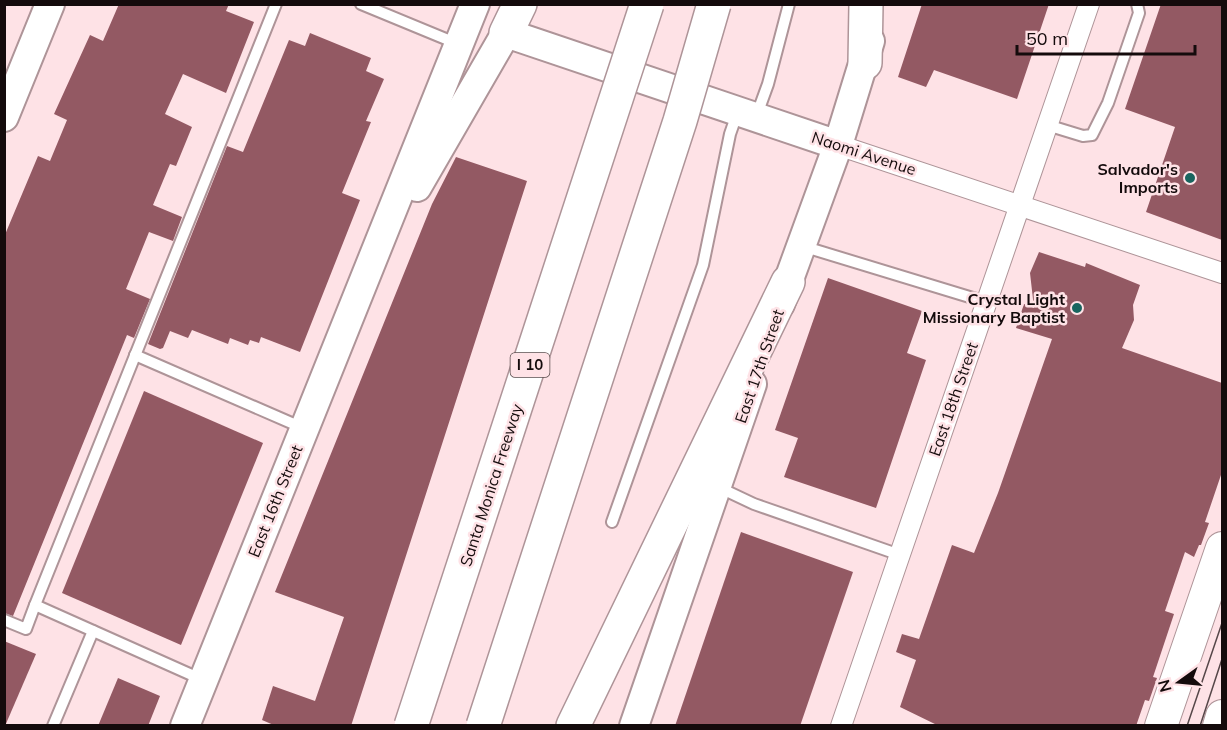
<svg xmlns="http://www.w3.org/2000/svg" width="1227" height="730" viewBox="0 0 1227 730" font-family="Mulish,sans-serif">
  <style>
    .building { fill: #935963 }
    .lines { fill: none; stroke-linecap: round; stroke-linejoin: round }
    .lane-casing { stroke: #ae9498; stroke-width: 14 }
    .street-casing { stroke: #ae9498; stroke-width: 22 }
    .secondary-casing { stroke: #ae9498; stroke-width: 32 }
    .primary-casing { stroke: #ae9498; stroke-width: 34 }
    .highway-casing { stroke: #ae9498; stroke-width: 36 }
    .lane { stroke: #fff; stroke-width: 10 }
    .street { stroke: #fff; stroke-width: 20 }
    .secondary { stroke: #fff; stroke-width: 28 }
    .primary { stroke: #fff; stroke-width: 32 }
    .highway { stroke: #fff; stroke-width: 33 }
    .tram { stroke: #564749; stroke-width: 1.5 }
    .highway-bridge-casing { stroke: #ae9498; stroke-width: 36; stroke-linecap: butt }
    .highway-bridge { stroke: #fff; stroke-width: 33 }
    .poi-dot { fill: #19655f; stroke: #fee2e6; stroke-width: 2 }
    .labels { text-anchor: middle; stroke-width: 5; stroke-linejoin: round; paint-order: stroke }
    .shield { fill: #fee2e6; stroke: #5a4c4d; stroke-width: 1.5 }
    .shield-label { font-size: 15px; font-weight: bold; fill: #140b0c }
    .street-label { font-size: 16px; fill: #140b0c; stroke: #fee2e6 }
    .poi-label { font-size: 16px; font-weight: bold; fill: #140b0c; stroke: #fee2e6; text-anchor: end }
  </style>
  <rect width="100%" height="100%" fill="#fee2e6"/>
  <g class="building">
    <path d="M 119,4 L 229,4 L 226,11 L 254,22 L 226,93 L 183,74 L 165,114 L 192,127 L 176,166 L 170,164 L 153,205 L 182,217 L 173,241 L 149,232 L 126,289 L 150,299 L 134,338 L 127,335 L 13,616 L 4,613 L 4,237 L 38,156 L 50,161 L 67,120 L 54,114 L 90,35 L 103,41 Z"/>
    <path d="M 922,4 L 1049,4 L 1017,99 L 934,70 L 926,87 L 898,77 Z"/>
    <path d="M 1161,4 L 1222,4 L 1222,240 L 1146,212 L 1175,127 L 1125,109 Z"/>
    <path d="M 310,33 L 371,58 L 366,71 L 384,79 L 366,121 L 371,122 L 342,193 L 360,200 L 300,352 L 261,337 L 259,343 L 250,340 L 248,345 L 230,338 L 228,344 L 192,330 L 188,338 L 170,331 L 163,348 L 160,349 L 148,344 L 227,146 L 243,152 L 289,40 L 305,46 Z"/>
    <path d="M 456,157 L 527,181 L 351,726 L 276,726 L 262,720 L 273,686 L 315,701 L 344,617 L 275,592 L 432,204 Z"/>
    <path d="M 1039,252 L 1085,267 L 1086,263 L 1140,285 L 1133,305 L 1134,320 L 1122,348 L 1222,383 L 1222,472 L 1205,522 L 1209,523 L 1201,545 L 1199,545 L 1194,557 L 1185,552 L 1165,611 L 1174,614 L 1153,677 L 1157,678 L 1149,701 L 1145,700 L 1136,726 L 939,726 L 900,707 L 916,660 L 896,652 L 902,634 L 919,639 L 952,545 L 974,553 L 998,493 L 1052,339 L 1016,328 L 1024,304 L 1034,308 L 1030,273 Z"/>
    <path d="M 828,278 L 922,311 L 907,353 L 926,360 L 876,508 L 784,477 L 798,438 L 775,430 Z"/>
    <path d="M 144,391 L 263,443 L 181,645 L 62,593 Z"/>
    <path d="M 741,532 L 853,572 L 800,726 L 675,726 Z"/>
    <path d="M 4,641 L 36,654 L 5,726 L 4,726 Z"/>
    <path d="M 118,678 L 160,696 L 148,726 L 98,726 Z"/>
  </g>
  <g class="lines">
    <defs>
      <g id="lane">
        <path d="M 361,4 L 458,44"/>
        <path d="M 756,117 L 768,84 L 789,4"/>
        <path d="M 1047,125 L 1083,136 L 1092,135 L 1108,103 L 1139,13 L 1137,4"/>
        <path d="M 802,246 L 986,302"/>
        <path d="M 135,355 L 303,428"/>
        <path d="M 718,487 L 754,504 L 900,555"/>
        <path d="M 612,522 L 703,265 L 730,134 L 738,111"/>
        <path d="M 4,620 L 26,629 L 35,605"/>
        <path d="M 203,680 L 35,605 L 276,4"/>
        <path d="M 53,726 L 93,631"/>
      </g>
      <g id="street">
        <path d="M 838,145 L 1222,273"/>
        <path d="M 841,726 L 1089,4"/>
      </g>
      <g id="secondary">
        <path d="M 4,117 L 50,4"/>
        <path d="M 417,187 L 506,33 L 838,145"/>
        <path d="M 780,304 L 838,145 L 870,41"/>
        <path d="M 185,726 L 475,4"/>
        <path d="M 634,726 L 752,384"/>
      </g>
      <g id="primary">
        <path d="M 1161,726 L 1222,548"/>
        <path d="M 1219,726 L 1222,716"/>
      </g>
      <g id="highway">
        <path d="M 506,33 L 520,4"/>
        <path d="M 865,63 L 866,4"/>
        <path d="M 573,726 L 788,282"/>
      </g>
    </defs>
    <use href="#lane" class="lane-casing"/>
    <use href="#street" class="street-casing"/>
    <use href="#secondary" class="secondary-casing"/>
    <use href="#primary" class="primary-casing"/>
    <use href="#highway" class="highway-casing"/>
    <use href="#lane" class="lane"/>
    <use href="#street" class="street"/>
    <use href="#secondary" class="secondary"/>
    <use href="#primary" class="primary"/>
    <use href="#highway" class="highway"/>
    <g class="tram">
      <path d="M 1187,726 L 1222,623"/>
      <path d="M 1200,726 L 1222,659"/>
    </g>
    <defs>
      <g id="highway-bridge">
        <path d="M 411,726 L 647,4"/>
        <path d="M 483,726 L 680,121 L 714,4"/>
      </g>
    </defs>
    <use href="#highway-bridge" class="highway-bridge-casing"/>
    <use href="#highway-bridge" class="highway-bridge"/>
  </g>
  <g class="poi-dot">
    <circle cx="1190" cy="178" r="6"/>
    <circle cx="1077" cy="308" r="6"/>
  </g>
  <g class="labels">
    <rect class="shield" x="510.5" y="353" width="39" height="24" rx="4.5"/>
    <g class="shield-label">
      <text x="530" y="370">I 10</text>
    </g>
    <g class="street-label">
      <text transform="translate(864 153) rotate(18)" y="6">Naomi Avenue</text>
      <text transform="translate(759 366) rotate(-71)" y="6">East 17th Street</text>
      <text transform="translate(953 399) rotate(-71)" y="6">East 18th Street</text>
      <text transform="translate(491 485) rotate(-72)" y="6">Santa Monica Freeway</text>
      <text transform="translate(275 501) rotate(-68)" y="6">East 16th Street</text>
    </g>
    <g class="poi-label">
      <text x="1178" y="175">Salvador's<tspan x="1178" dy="18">Imports</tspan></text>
      <text x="1065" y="305">Crystal Light<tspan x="1065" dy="18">Missionary Baptist</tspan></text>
    </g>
  </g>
  <rect width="1227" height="730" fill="none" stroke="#140b0c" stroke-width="12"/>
  <g transform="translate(1179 682) rotate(255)" stroke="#fee2e6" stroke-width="4.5" paint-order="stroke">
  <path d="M0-4.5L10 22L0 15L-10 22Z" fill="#140b0c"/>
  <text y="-9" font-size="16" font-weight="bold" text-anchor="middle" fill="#140b0c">N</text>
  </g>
  <path d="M1017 45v9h178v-9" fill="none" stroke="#140b0c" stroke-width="3"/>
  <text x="1026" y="45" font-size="18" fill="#140b0c" stroke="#fee2e6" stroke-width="4.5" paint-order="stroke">50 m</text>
</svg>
